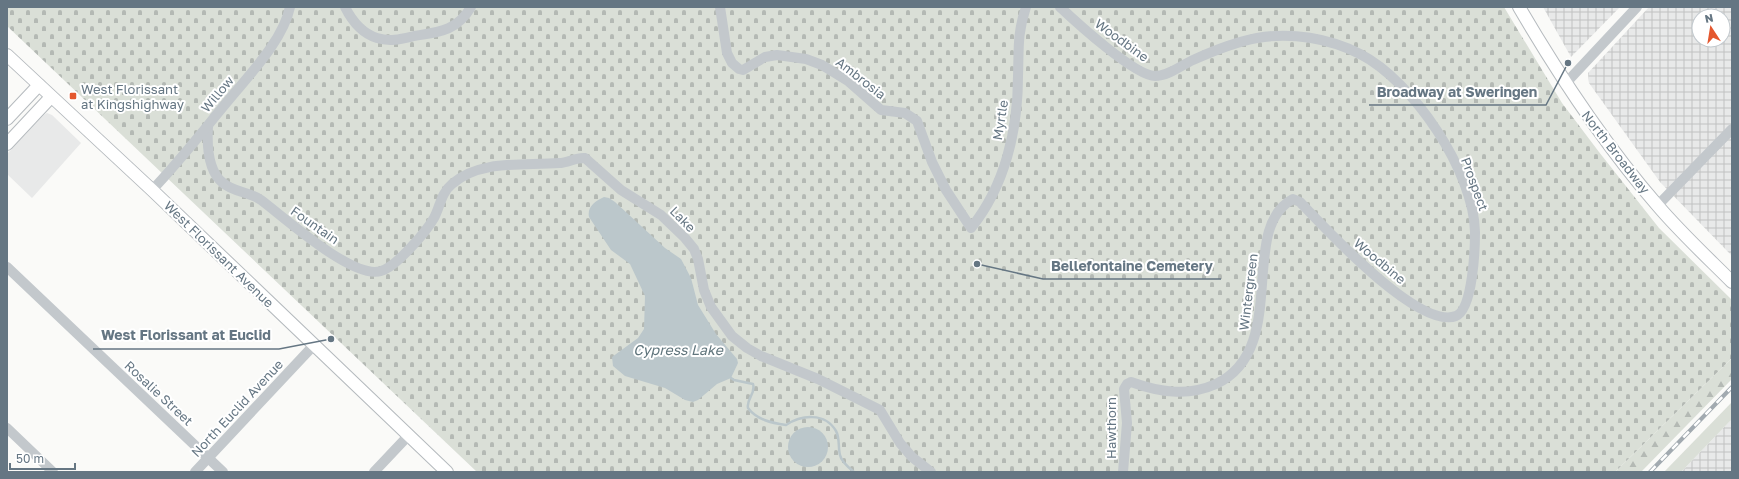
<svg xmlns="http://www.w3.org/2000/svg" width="1739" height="479" viewBox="0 0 1739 479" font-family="'Golos Text',sans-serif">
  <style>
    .built { fill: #e8e9e9 }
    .industrial { fill: url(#industrial-grid); fill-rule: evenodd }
    .green { fill: #dadfd7 }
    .forest { fill: url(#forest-firs) }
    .cemetery { fill: url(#cemetery-stones) }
    .water { fill: #bbc7cb }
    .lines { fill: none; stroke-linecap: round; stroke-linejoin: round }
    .stream { stroke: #bbc7cb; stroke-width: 2.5 }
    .major-casing { stroke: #b5babe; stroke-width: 14 }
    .minor { stroke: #c3c8cc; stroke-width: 10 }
    .major { stroke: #fff; stroke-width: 12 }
    .rail-casing { stroke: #a2aab0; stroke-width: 4 }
    .rail { stroke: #fff; stroke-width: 2.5; stroke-dasharray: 8; stroke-linecap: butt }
    .poi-dot { fill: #e4572e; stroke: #fff; stroke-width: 1.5 }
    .labels { text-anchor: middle; stroke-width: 4; stroke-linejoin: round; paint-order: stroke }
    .street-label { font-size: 13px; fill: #657683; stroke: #fff }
    .poi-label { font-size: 13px; fill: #657683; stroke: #fff; text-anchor: start }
    .water-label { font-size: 14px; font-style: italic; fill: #60757c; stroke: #fff }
    .leader { fill: none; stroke: #657683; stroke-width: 1.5 }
    .callout-dot { fill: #657683; stroke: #fff; stroke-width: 1.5 }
    .callout-label { font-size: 14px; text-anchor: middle; font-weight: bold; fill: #657683; stroke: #fff; stroke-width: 4; stroke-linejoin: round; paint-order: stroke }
  </style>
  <defs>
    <pattern id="industrial-grid" width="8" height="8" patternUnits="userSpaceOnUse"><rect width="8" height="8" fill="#e8e9e9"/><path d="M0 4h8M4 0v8" fill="none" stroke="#c0c1c2"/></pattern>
    <pattern id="forest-firs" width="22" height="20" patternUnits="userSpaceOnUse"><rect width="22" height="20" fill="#dadfd7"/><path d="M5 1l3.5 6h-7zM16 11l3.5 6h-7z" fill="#b4b9b4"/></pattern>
    <pattern id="cemetery-stones" width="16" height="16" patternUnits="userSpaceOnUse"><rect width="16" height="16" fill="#dadfd7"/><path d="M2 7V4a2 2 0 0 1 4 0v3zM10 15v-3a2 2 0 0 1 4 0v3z" fill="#b4b9b4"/></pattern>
  </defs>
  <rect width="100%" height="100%" fill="#fafaf8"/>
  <path class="built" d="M 47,113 L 52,115 L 81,143 L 32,198 L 7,174 L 7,154 L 44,115 Z"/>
  <g class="industrial">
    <path d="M 1543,7 L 1620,7 L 1571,57 Z"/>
    <path d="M 1649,7 L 1732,7 L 1732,256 L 1660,182 L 1589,83 L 1588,73 ZM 1699,16 L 1723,16 L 1723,40 L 1699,40 Z"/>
    <path d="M 1732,419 L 1732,472 L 1681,472 Z"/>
  </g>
  <path class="green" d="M 1732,402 L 1732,419 L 1681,472 L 1664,472 Z"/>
  <path class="forest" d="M 1732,358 L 1732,379 L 1641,472 L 1615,472 Z"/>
  <path class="cemetery" d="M 7,7 L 1504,7 L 1562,103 L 1599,152 L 1659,228 L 1732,300 L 1732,358 L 1615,472 L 477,472 L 7,26 Z"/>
  <g class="water">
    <path d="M 604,197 L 609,198 L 615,202 L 665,248 L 681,259 L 691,278 L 698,305 L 716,334 L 737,359 L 738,363 L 731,378 L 717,384 L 698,400 L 693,402 L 685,400 L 665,388 L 625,376 L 613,366 L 612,357 L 638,338 L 644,329 L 645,296 L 630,264 L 611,250 L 589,217 C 587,207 595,201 604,197 Z"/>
    <circle cx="808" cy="447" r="20"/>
  </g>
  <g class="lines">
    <path class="stream" d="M 731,378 L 734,380 L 753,384 C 756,394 746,399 748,408 C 757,420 772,423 786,425 C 801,415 825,412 836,431 C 840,438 838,448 840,455 C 841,461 849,468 854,472"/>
    <defs>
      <g id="major">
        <path d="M 1519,7 C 1560,77 1605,145 1658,206 C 1681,233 1707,257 1732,282"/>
        <path d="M 7,55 L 152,190 L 447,472"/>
        <path d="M 7,119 L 39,85"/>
        <path d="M 7,144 L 51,97"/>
      </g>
    </defs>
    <use href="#major" class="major-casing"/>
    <g class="minor">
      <path d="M 345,7 C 352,21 361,33 377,38 C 390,42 401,39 414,36 C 439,32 457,31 471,7"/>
      <path d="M 720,7 L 727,53 L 732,63 L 739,69 L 743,70 L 765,57 L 777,55 L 806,59 L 822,65 L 848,81 L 881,110 L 905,113 L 917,121 L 932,162 L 946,190 L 971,228 C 1005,186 1018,130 1018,76 C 1019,49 1017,34 1026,7"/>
      <path d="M 1060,7 C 1076,22 1135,76 1155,76 C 1168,76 1182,65 1193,60 C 1213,51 1235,42 1257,38 C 1291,32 1329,38 1360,54 C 1413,81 1474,172 1475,232 C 1475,248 1473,309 1456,316 C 1418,330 1324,227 1300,202 L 1293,199 C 1237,228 1291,349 1216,384 C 1187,397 1159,392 1131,382 L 1127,384 L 1124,389 L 1127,423 L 1123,472"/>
      <path d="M 1565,84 L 1637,7"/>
      <path d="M 208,127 C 207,144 208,171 223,183 C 233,192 250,192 261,200 C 284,217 353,280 381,271 C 396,267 426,232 434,218 C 440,207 441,193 452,184 C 480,159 525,166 559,163 C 568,163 576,157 585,158 L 621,190 L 661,215 L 685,238 L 694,249 L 698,259 L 704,290 L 711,307 L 732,336 L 747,348 L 761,356 L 818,379 L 880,410 L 900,443 L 912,457 L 931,472"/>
      <path d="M 152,190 C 179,162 202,132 227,102 C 248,76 283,41 290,7"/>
      <path d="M 1658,205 L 1732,129"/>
      <path d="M 7,267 L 223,472"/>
      <path d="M 7,428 L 53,472"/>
      <path d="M 195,472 L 314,345"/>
      <path d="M 374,472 L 408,436"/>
    </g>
    <use href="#major" class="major"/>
    <defs>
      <path id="rail" d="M 1650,472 L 1732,387"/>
    </defs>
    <use href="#rail" class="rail-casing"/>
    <use href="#rail" class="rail"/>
  </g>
  <rect class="poi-dot" x="69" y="92" width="8" height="8" rx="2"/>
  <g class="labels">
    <g class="street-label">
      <text transform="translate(1122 40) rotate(36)" y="5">Woodbine</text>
      <text transform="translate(861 78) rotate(38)" y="5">Ambrosia</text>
      <text transform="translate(217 94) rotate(-50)" y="5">Willow</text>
      <text transform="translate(1000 120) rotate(-81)" y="5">Myrtle</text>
      <text transform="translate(1616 152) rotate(52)" y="5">North Broadway</text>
      <text transform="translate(1475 184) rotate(70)" y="5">Prospect</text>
      <text transform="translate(683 219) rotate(45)" y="5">Lake</text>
      <text transform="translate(315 225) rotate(35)" y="5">Fountain</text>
      <text transform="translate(219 254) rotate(44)" y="5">West Florissant Avenue</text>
      <text transform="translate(1380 261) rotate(40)" y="5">Woodbine</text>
      <text transform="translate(1248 292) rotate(-83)" y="5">Wintergreen</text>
      <text transform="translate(159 393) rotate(43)" y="5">Rosalie Street</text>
      <text transform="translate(237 408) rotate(-47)" y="5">North Euclid Avenue</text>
      <text transform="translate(1111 428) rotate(-90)" y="5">Hawthorn</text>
    </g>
    <g class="poi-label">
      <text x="81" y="94">West Florissant<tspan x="81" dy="15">at Kingshighway</tspan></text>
    </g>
    <g class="water-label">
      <text x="678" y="355">Cypress Lake</text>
    </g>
  </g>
  <path class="leader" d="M1568 63L1546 105H1369M977 264L1043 279H1221M331 339L279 349H93"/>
  <g class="callout-dot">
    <circle cx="1568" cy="63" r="4"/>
    <circle cx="977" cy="264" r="4"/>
    <circle cx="331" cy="339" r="4"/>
  </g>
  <g class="callout-label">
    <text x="1457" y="97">Broadway at Sweringen</text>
    <text x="1132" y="271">Bellefontaine Cemetery</text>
    <text x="186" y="340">West Florissant at Euclid</text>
  </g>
  <rect width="1739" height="479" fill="none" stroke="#657683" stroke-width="16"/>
  <g transform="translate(1711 28) rotate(348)"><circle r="19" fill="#ffffff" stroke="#c1c8cd"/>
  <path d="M0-3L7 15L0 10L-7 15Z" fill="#e4572e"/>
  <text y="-6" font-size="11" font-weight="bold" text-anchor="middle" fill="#657683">N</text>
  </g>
  <path d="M10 463v6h65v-6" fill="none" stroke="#657683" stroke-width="2"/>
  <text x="16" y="463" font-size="12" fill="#657683" stroke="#ffffff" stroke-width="3" paint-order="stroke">50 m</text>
</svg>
